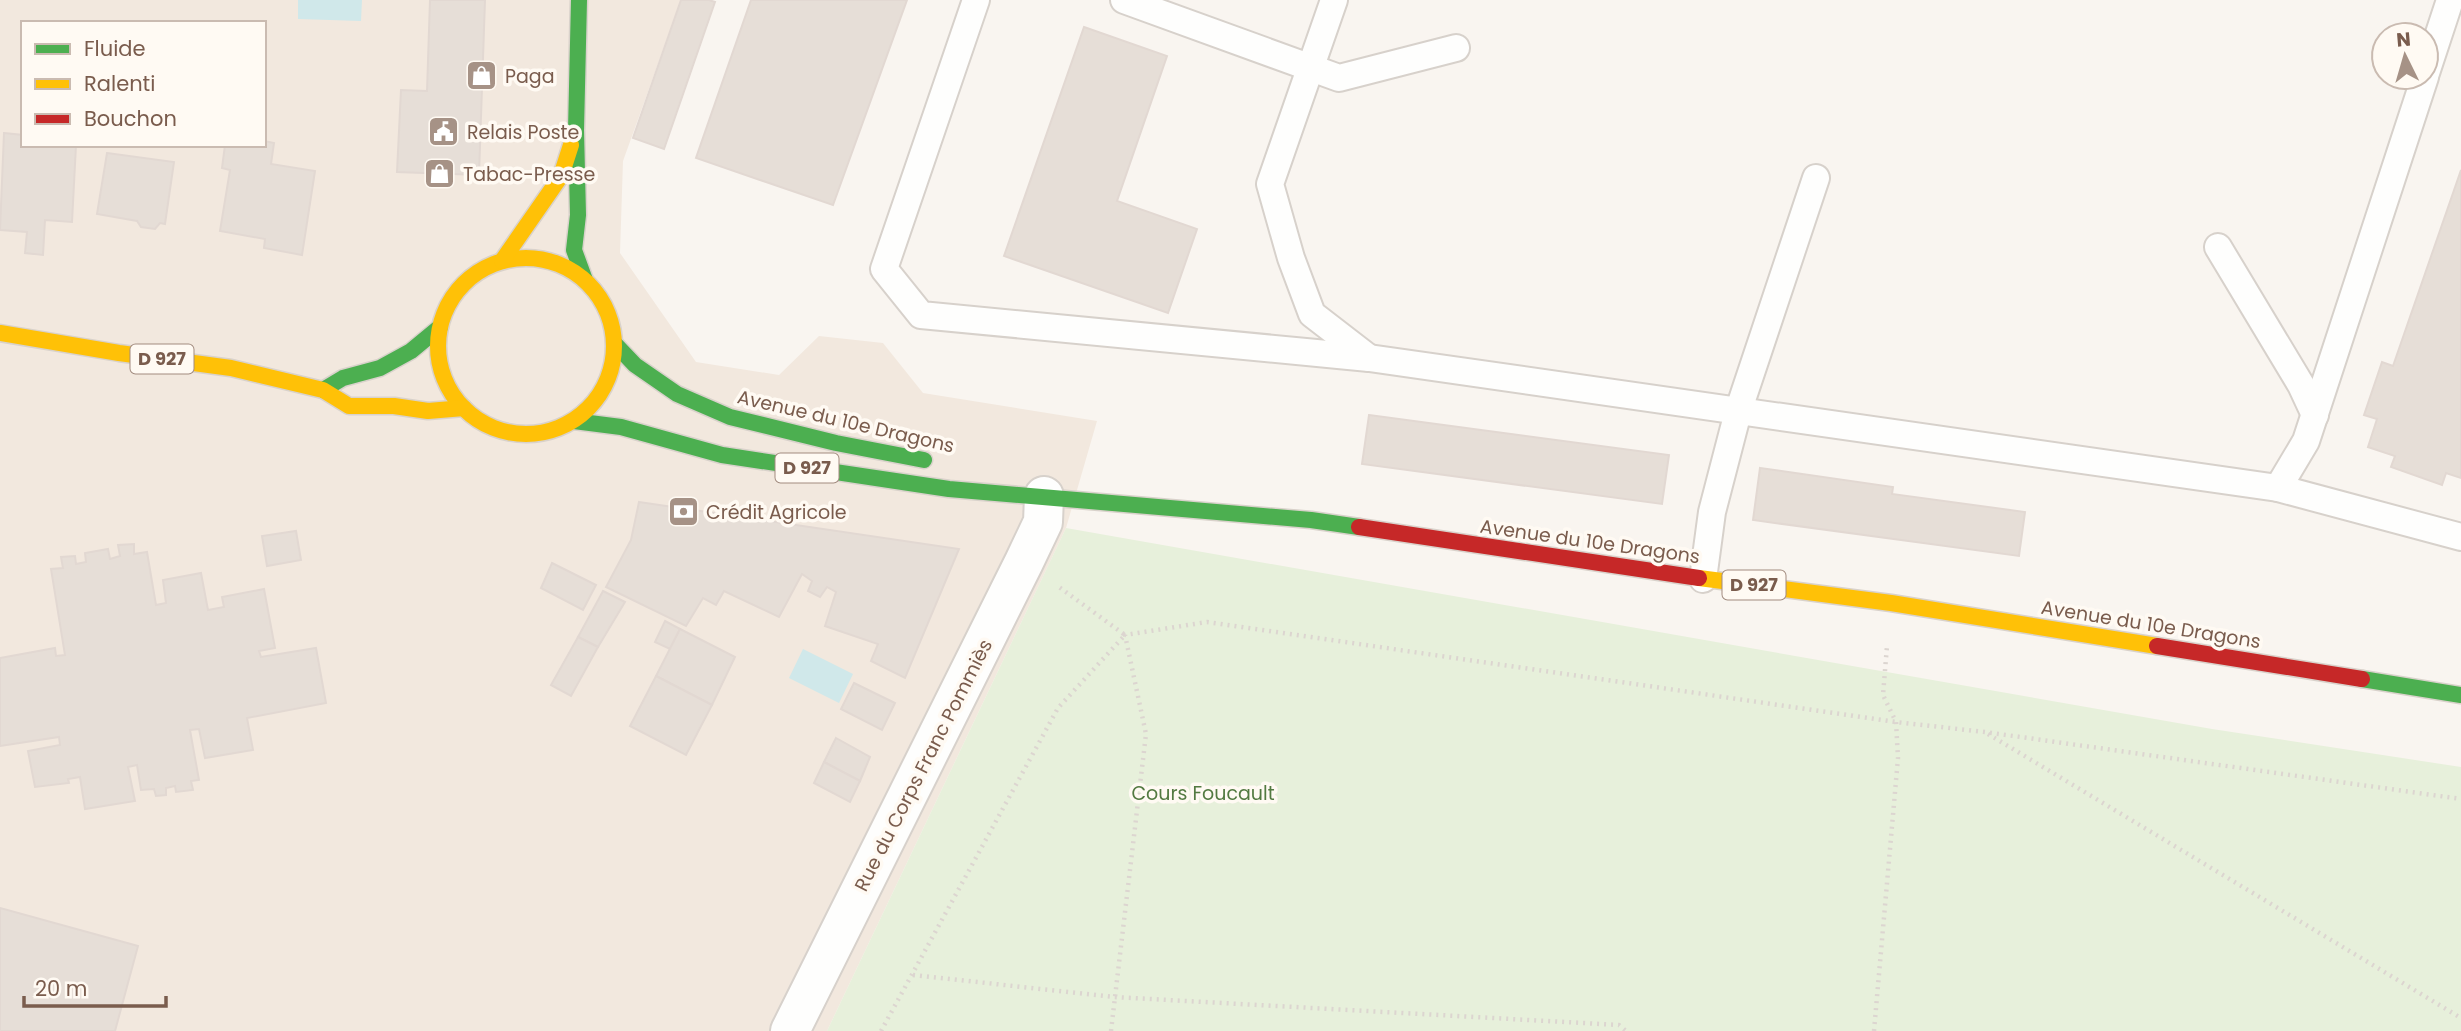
<svg xmlns="http://www.w3.org/2000/svg" width="2461" height="1031" viewBox="0 0 2461 1031" font-family="Poppins,sans-serif">
  <style>
    .residential { fill: #f2e8de; fill-rule: evenodd }
    .green { fill: #e7f0db }
    .water { fill: #d0e8ea }
    .building { fill: #e6ded7; stroke: #e2d8d2; stroke-width: 2 }
    .lines { fill: none; stroke-linecap: round; stroke-linejoin: round }
    .lane-casing { stroke: #d7d1cb; stroke-width: 30 }
    .street-casing { stroke: #d7d1cb; stroke-width: 42 }
    .fast-casing { stroke: #d9d2cb; stroke-width: 19 }
    .slow-casing { stroke: #d9d2cb; stroke-width: 19 }
    .jam-casing { stroke: #d9d2cb; stroke-width: 19 }
    .path { stroke: #dcd5d0; stroke-width: 4.5; stroke-dasharray: 2 5; stroke-linecap: butt }
    .lane { stroke: #fefefd; stroke-width: 26 }
    .street { stroke: #fefefd; stroke-width: 38 }
    .fast { stroke: #4caf50; stroke-width: 16 }
    .slow { stroke: #ffc107; stroke-width: 16 }
    .jam { stroke: #c62828; stroke-width: 16 }
    .labels { text-anchor: middle; stroke-width: 7; stroke-linejoin: round; paint-order: stroke }
    .shield { fill: #fffaf3; stroke: #a28b7f; stroke-width: 2 }
    .shield-label { font-size: 18px; font-weight: bold; fill: #7a5c4d }
    .poi-label { font-size: 19px; fill: #7a5c4d; stroke: #fffaf3; text-anchor: start }
    .street-label { font-size: 19px; fill: #7a5c4d; stroke: #fffaf3 }
    .park-label { font-size: 19px; fill: #537a41; stroke: #fffaf3 }
  </style>
  <rect width="100%" height="100%" fill="#f9f5f0"/>
  <path class="residential" d="M 0,0 L 681,0 L 623,161 L 620,253 L 696,362 L 779,375 L 819,336 L 883,343 L 923,393 L 1097,421 L 1066,528 L 827,1031 L 0,1031 ZM 23,23 L 264,23 L 264,145 L 23,145 Z"/>
  <path class="green" d="M 1066,528 L 2212,729 L 2461,767 L 2461,1031 L 827,1031 Z"/>
  <g class="water">
    <path d="M 298,0 L 362,0 L 361,21 L 298,19 Z"/>
    <path d="M 803,649 L 853,674 L 839,703 L 789,678 Z"/>
  </g>
  <g class="building">
    <path d="M 430,0 L 485,0 L 479,175 L 397,172 L 401,90 L 427,91 Z"/>
    <path d="M 681,0 L 709,0 L 715,2 L 664,149 L 633,138 Z"/>
    <path d="M 751,0 L 907,0 L 833,205 L 696,158 Z"/>
    <path d="M 1084,27 L 1167,56 L 1117,201 L 1197,229 L 1168,313 L 1004,256 Z"/>
    <path d="M 4,133 L 23,135 L 23,145 L 76,145 L 72,222 L 45,220 L 43,255 L 25,253 L 27,232 L 0,230 Z"/>
    <path d="M 264,141 L 274,143 L 271,164 L 315,171 L 302,255 L 264,248 L 265,239 L 220,231 L 230,170 L 222,168 L 225,145 L 264,145 Z"/>
    <path d="M 107,153 L 174,162 L 165,224 L 160,223 L 155,229 L 141,227 L 137,221 L 97,214 Z"/>
    <path d="M 2461,170 L 2461,478 L 2446,473 L 2442,485 L 2391,467 L 2395,456 L 2368,447 L 2377,419 L 2364,415 L 2382,362 L 2393,366 Z"/>
    <path d="M 1369,415 L 1669,455 L 1662,504 L 1362,464 Z"/>
    <path d="M 1760,468 L 1893,487 L 1892,494 L 2025,512 L 2019,556 L 1753,520 Z"/>
    <path d="M 639,502 L 959,549 L 905,678 L 871,661 L 878,644 L 825,626 L 836,592 L 827,587 L 820,597 L 808,591 L 812,581 L 802,574 L 779,617 L 724,591 L 716,605 L 703,598 L 686,626 L 606,587 L 631,540 Z"/>
    <path d="M 296,531 L 301,560 L 267,566 L 262,536 Z"/>
    <path d="M 134,544 L 134,554 L 147,552 L 156,605 L 166,603 L 163,580 L 201,573 L 208,610 L 224,607 L 222,597 L 264,589 L 275,648 L 259,651 L 261,657 L 316,648 L 326,703 L 247,718 L 253,750 L 205,758 L 199,729 L 190,730 L 199,780 L 191,781 L 193,790 L 176,792 L 175,786 L 166,788 L 166,795 L 156,796 L 154,789 L 141,790 L 137,765 L 128,767 L 135,801 L 85,809 L 80,777 L 68,779 L 69,783 L 35,787 L 28,751 L 60,745 L 59,737 L 0,746 L 0,658 L 55,648 L 56,656 L 65,655 L 51,569 L 63,568 L 61,557 L 75,556 L 76,564 L 86,562 L 85,553 L 108,549 L 110,559 L 120,556 L 118,545 Z"/>
    <path d="M 552,563 L 596,585 L 583,610 L 541,588 Z"/>
    <path d="M 603,591 L 625,602 L 598,647 L 578,637 Z"/>
    <path d="M 665,621 L 680,629 L 670,649 L 655,642 Z"/>
    <path d="M 680,629 L 735,657 L 712,705 L 656,676 Z"/>
    <path d="M 578,637 L 598,647 L 571,696 L 551,685 Z"/>
    <path d="M 656,676 L 712,705 L 686,755 L 630,726 Z"/>
    <path d="M 854,683 L 895,703 L 882,730 L 841,709 Z"/>
    <path d="M 836,738 L 870,757 L 860,781 L 824,762 Z"/>
    <path d="M 824,762 L 860,781 L 850,802 L 814,783 Z"/>
    <path d="M 0,908 L 138,946 L 115,1031 L 0,1031 Z"/>
  </g>
  <g class="lines">
    <defs>
      <g id="lane">
        <path d="M 976,0 L 884,269 L 921,315 L 1369,358 L 2278,488 L 2306,441 L 2425,77"/>
        <path d="M 1124,0 L 1339,78 L 1456,48"/>
        <path d="M 1334,0 L 1270,184 L 1291,258 L 1312,314 L 1369,358"/>
        <path d="M 2426,73 L 2450,0"/>
        <path d="M 2218,247 L 2301,385 L 2315,415"/>
        <path d="M 2278,488 L 2461,537"/>
        <path d="M 1703,579 L 1712,512 L 1738,412 L 1816,178"/>
      </g>
      <path id="street" d="M 790,1031 L 1024,562 L 1043,522 L 1044,496"/>
      <g id="fast">
        <path d="M 579,0 L 576,130 L 578,215 L 574,250 L 585,280"/>
        <path d="M 615,344 L 635,365 L 677,394 L 730,417 L 836,443 L 924,460"/>
        <path d="M 323,390 L 343,378 L 380,368 L 411,351 L 440,327"/>
        <path d="M 574,421 L 621,427 L 722,455 L 949,489 L 1311,520 L 1359,527"/>
        <path d="M 2362,679 L 2461,695"/>
      </g>
      <g id="slow">
        <circle cx="526" cy="346" r="88"/>
        <path d="M 502,261 L 561,176 L 571,145"/>
        <path d="M 0,333 L 119,353 L 231,368 L 323,390 L 349,406 L 394,406 L 428,411 L 464,408"/>
        <path d="M 1699,578 L 1891,603 L 2157,646"/>
      </g>
      <g id="jam">
        <path d="M 1359,527 L 1699,578"/>
        <path d="M 2157,646 L 2362,679"/>
      </g>
    </defs>
    <use href="#lane" class="lane-casing"/>
    <use href="#street" class="street-casing"/>
    <use href="#fast" class="fast-casing"/>
    <use href="#slow" class="slow-casing"/>
    <use href="#jam" class="jam-casing"/>
    <g class="path">
      <path d="M 1988,734 L 2461,1018"/>
      <path d="M 913,975 L 1114,997 L 1619,1025 L 1626,1031"/>
      <path d="M 881,1031 L 1058,708 L 1125,635 L 1059,587"/>
      <path d="M 1111,1031 L 1146,734 L 1125,635 L 1207,622 L 1896,722 L 1985,732 L 2461,799"/>
      <path d="M 1874,1031 L 1898,758 L 1896,722 L 1883,695 L 1887,646"/>
    </g>
    <use href="#lane" class="lane"/>
    <use href="#street" class="street"/>
    <use href="#fast" class="fast"/>
    <use href="#slow" class="slow"/>
    <use href="#jam" class="jam"/>
  </g>
  <defs>
    <symbol id="shop-square" viewBox="-11 -11 22 22"><rect x="-9" y="-9" width="18" height="18" rx="4" fill="#a69286" stroke="#fffaf3"/><path d="M-5-2.5h2.3a2.7 3.5 0 0 1 5.4 0H5L5.5 6h-11ZM-1.5-2.5h3a1.5 2.3 0 0 0-3 0Z" fill="#fff"/></symbol>
    <symbol id="civic-square" viewBox="-11 -11 22 22"><rect x="-9" y="-9" width="18" height="18" rx="4" fill="#a69286" stroke="#fffaf3"/><path d="M-.6-6.5H3V-4.5H.6V-3L4-1V1h2V6H-6V1h2V-1L-.6-3ZM-1.2 2.5V6h2.4V2.5Z" fill="#fff"/></symbol>
    <symbol id="bank-square" viewBox="-11 -11 22 22"><rect x="-9" y="-9" width="18" height="18" rx="4" fill="#a69286" stroke="#fffaf3"/><path d="M-6-4H6V4H-6ZM0-2.3a2.3 2.3 0 1 0 0 4.6a2.3 2.3 0 1 0 0-4.6Z" fill="#fff"/></symbol>
  </defs>
  <g fill-rule="evenodd">
    <use href="#shop-square" x="464" y="58" width="35" height="35"/>
    <use href="#civic-square" x="426" y="114" width="35" height="35"/>
    <use href="#shop-square" x="422" y="156" width="35" height="35"/>
    <use href="#bank-square" x="666" y="494" width="35" height="35"/>
  </g>
  <g class="labels">
    <g class="shield">
      <rect x="130.5" y="344.5" width="63" height="29" rx="5"/>
      <rect x="775.5" y="453.5" width="63" height="29" rx="5"/>
      <rect x="1722.5" y="570.5" width="63" height="29" rx="5"/>
    </g>
    <g class="shield-label">
      <text x="162" y="365">D 927</text>
      <text x="807" y="474">D 927</text>
      <text x="1754" y="591">D 927</text>
    </g>
    <g class="poi-label">
      <text x="505" y="83">Paga</text>
      <text x="467" y="139">Relais Poste</text>
      <text x="463" y="181">Tabac-Presse</text>
      <text x="706" y="519">Crédit Agricole</text>
    </g>
    <g class="street-label">
      <text transform="translate(846 421) rotate(13)" y="7">Avenue du 10e Dragons</text>
      <text transform="translate(1590 541) rotate(8)" y="7">Avenue du 10e Dragons</text>
      <text transform="translate(2151 624) rotate(9)" y="7">Avenue du 10e Dragons</text>
      <text transform="translate(923 765) rotate(-63)" y="7">Rue du Corps Franc Pommiès</text>
    </g>
    <g class="park-label">
      <text x="1203" y="800">Cours Foucault</text>
    </g>
  </g>
  <rect x="21" y="21" width="245" height="126" fill="#fffaf3" stroke="#cabbb1" stroke-width="2"/>
  <rect x="35" y="44" width="35" height="10" fill="#4caf50" stroke="#cabbb1" stroke-width="2"/>
  <text x="84" y="56" font-size="21" fill="#7a5c4d">Fluide</text>
  <rect x="35" y="79" width="35" height="10" fill="#ffc107" stroke="#cabbb1" stroke-width="2"/>
  <text x="84" y="91" font-size="21" fill="#7a5c4d">Ralenti</text>
  <rect x="35" y="114" width="35" height="10" fill="#c62828" stroke="#cabbb1" stroke-width="2"/>
  <text x="84" y="126" font-size="21" fill="#7a5c4d">Bouchon</text>
  <g transform="translate(2405 56) rotate(355)"><circle r="33" fill="#fffaf3" stroke="#cabbb1" stroke-width="2"/>
  <path d="M0-5L12 26L0 18L-12 26Z" fill="#a69286"/>
  <text y="-10" font-size="19" font-weight="bold" text-anchor="middle" fill="#7a5c4d">N</text>
  </g>
  <path d="M24 996v10h142v-10" fill="none" stroke="#7a5c4d" stroke-width="3.5"/>
  <text x="35" y="996" font-size="21" fill="#7a5c4d" stroke="#fffaf3" stroke-width="5" paint-order="stroke">20 m</text>
</svg>
